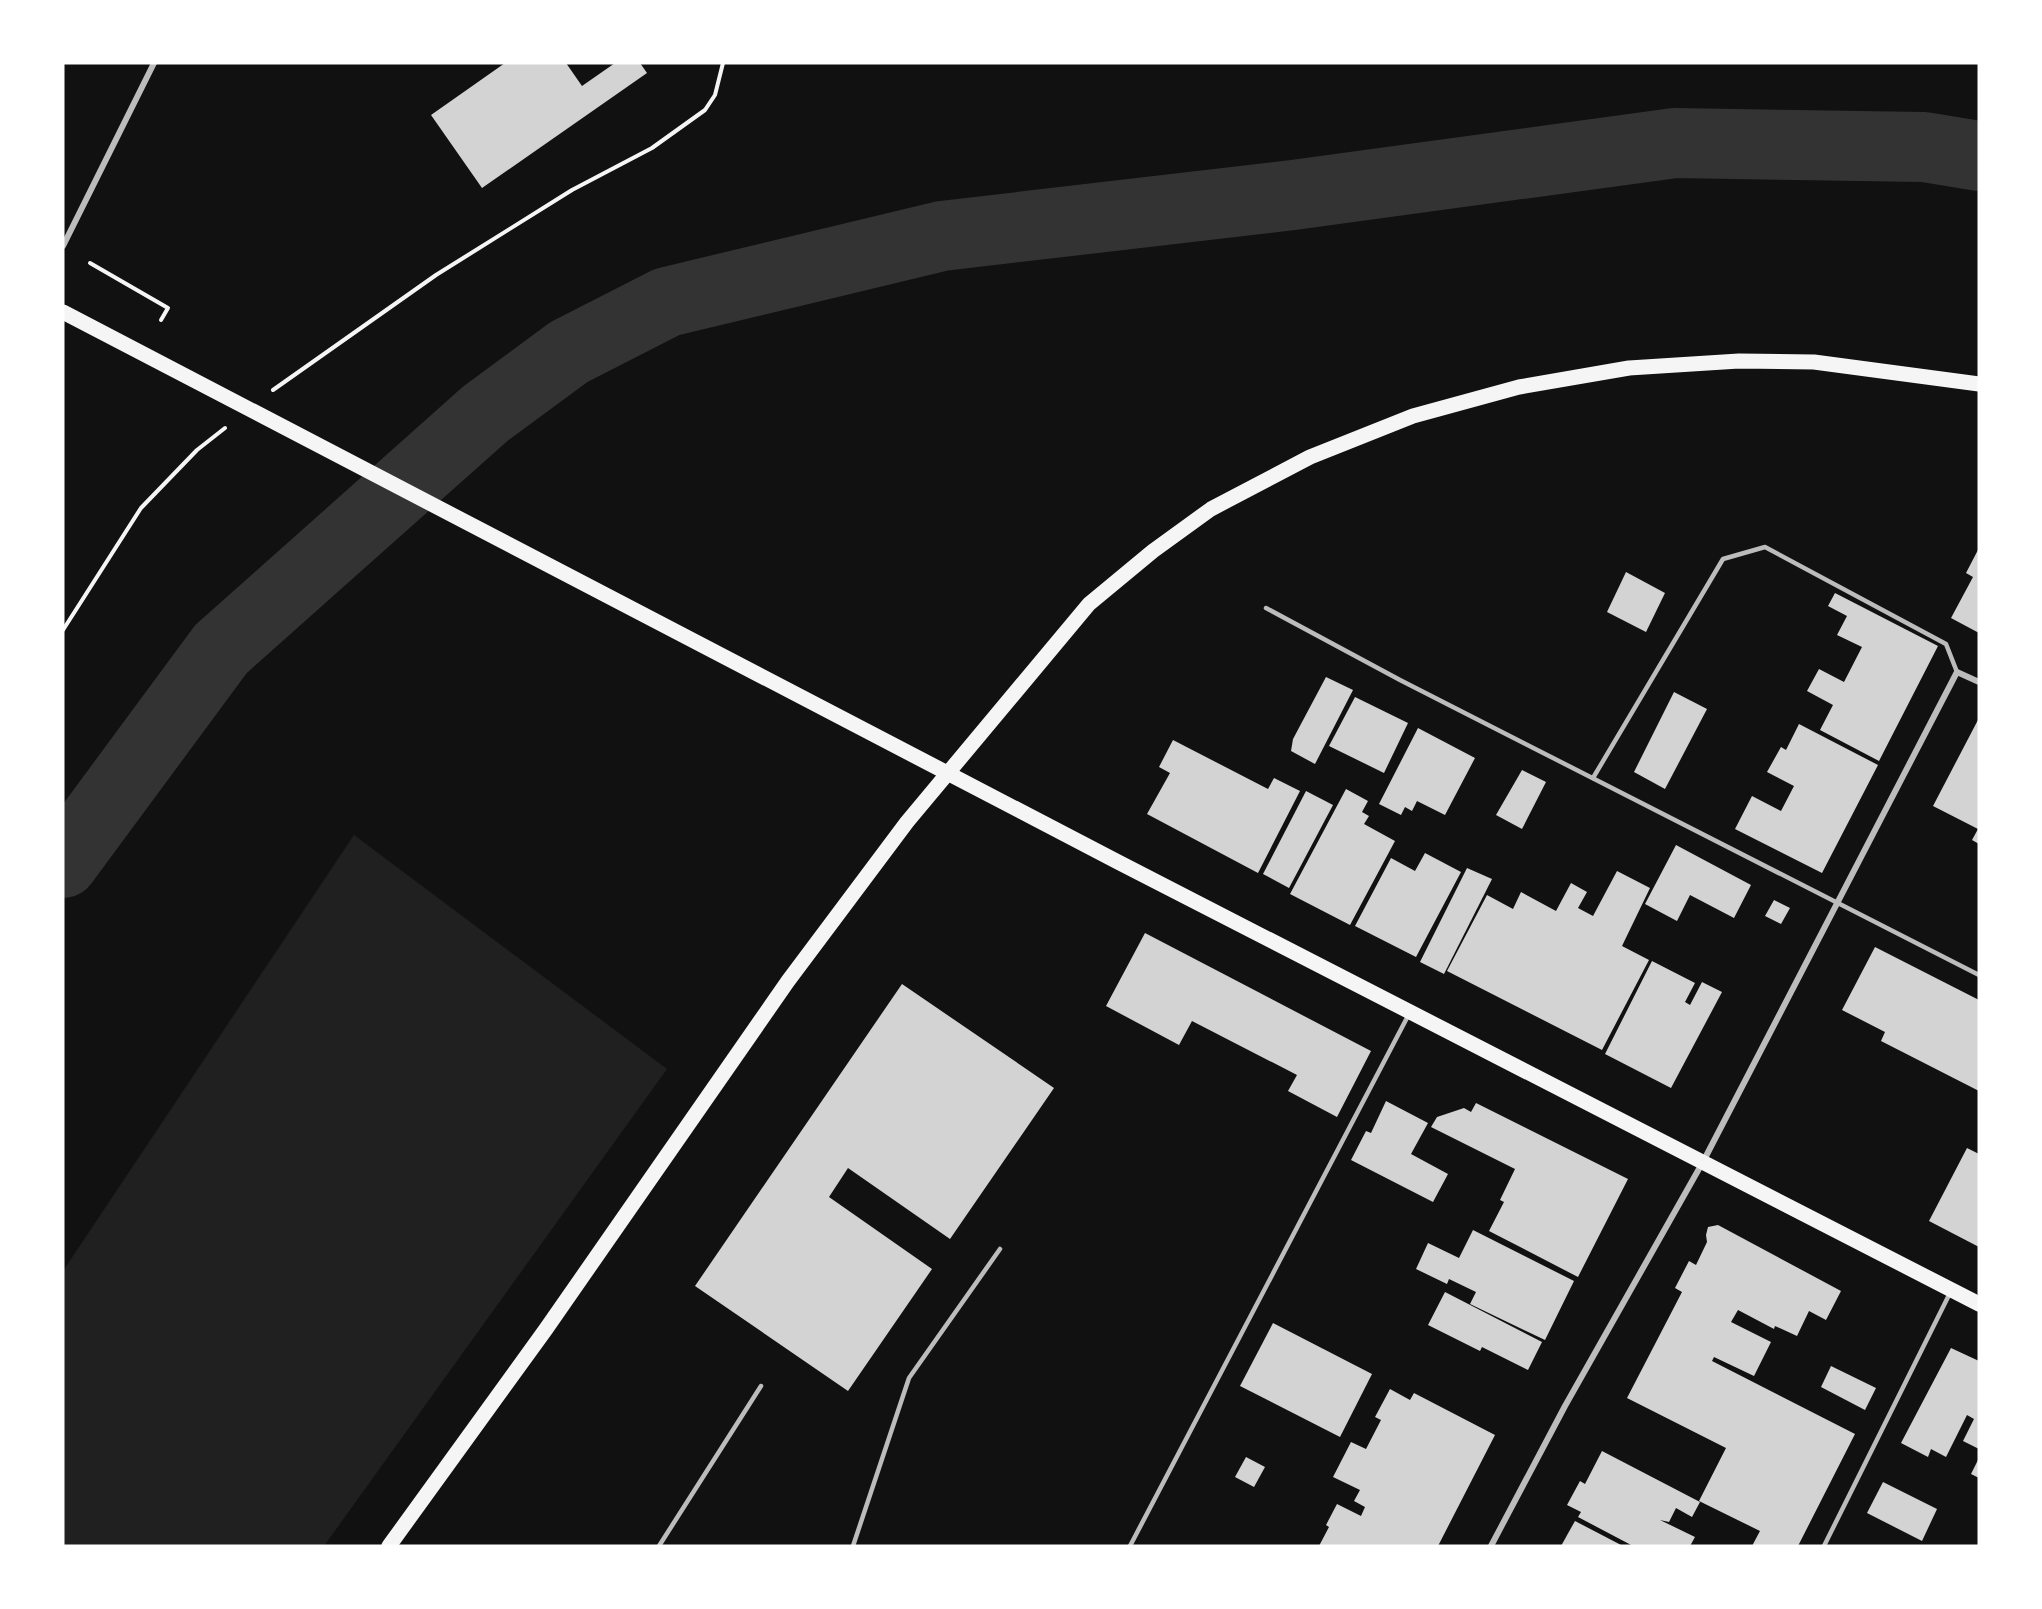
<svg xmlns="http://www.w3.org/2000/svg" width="2042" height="1609" viewBox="0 0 2042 1609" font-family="Signika,sans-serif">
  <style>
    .green { fill: #202020 }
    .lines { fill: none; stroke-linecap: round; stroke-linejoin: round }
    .river { stroke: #333; stroke-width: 70 }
    .building { fill: #d3d3d3 }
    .path { stroke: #f5f5f5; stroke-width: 4 }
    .service { stroke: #bcbcbc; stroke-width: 4.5 }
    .minor { stroke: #bcbcbc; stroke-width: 6 }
    .primary { stroke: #f5f5f5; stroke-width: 15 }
  </style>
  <rect width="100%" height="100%" fill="#111"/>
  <path class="green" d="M 354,835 L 667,1069 L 324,1546 L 63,1546 L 63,1271 Z"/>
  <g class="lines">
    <path class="river" d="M 63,863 L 221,649 L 485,414 L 569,352 L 667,302 L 942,236 L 1293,195 L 1675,143 L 1924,147 L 1979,156"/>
  </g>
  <g class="building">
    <path d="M 505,63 L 566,63 L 582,86 L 615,63 L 640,63 L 647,73 L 482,188 L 431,115 Z"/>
    <path d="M 1979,548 L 1979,633 L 1951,618 L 1973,577 L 1966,573 Z"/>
    <path d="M 1626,572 L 1665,593 L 1646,632 L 1607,612 Z"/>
    <path d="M 1835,593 L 1938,646 L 1879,761 L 1820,730 L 1833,705 L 1807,691 L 1819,669 L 1844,682 L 1862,647 L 1837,635 L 1847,616 L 1828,606 Z"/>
    <path d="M 1326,677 L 1353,690 L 1315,764 L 1291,751 L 1293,739 Z"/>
    <path d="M 1674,692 L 1707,709 L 1665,789 L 1634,772 Z"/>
    <path d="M 1355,697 L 1408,723 L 1384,773 L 1329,746 Z"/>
    <path d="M 1979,718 L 1979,844 L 1972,840 L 1978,829 L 1933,806 Z"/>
    <path d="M 1799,724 L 1878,765 L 1822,873 L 1735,829 L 1752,796 L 1781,811 L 1794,786 L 1767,772 L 1781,747 L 1786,750 Z"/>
    <path d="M 1418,728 L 1475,758 L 1445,815 L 1417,801 L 1412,811 L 1405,807 L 1401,815 L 1379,804 Z"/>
    <path d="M 1173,740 L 1268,789 L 1274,778 L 1300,791 L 1258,873 L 1147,814 L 1170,773 L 1159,767 Z"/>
    <path d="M 1522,770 L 1546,782 L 1522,829 L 1496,815 Z"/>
    <path d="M 1346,789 L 1368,801 L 1362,812 L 1369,816 L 1364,824 L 1395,841 L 1350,925 L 1290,894 Z"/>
    <path d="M 1306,791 L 1333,805 L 1289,888 L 1263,874 Z"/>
    <path d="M 1676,845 L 1751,885 L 1734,918 L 1690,895 L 1677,921 L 1645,904 Z"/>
    <path d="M 1425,853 L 1461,872 L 1416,957 L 1355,926 L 1391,858 L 1415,871 Z"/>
    <path d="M 1467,868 L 1492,879 L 1444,974 L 1420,962 Z"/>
    <path d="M 1617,871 L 1650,888 L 1622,946 L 1649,960 L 1602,1050 L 1447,971 L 1487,895 L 1513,909 L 1521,892 L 1556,911 L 1571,883 L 1587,892 L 1578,908 L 1593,916 Z"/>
    <path d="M 1774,900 L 1790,908 L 1781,924 L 1765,916 Z"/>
    <path d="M 1145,933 L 1371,1051 L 1337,1117 L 1288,1091 L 1297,1075 L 1192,1021 L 1179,1045 L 1106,1006 Z"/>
    <path d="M 1875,947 L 1979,1000 L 1979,1091 L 1881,1041 L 1885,1032 L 1842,1010 Z"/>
    <path d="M 1652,961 L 1695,983 L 1685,1002 L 1690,1005 L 1702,982 L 1722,992 L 1671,1088 L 1605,1054 Z"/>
    <path d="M 902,984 L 1054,1088 L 950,1239 L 848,1168 L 829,1197 L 932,1269 L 848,1391 L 695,1286 Z"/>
    <path d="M 1386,1101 L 1428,1123 L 1411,1154 L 1448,1174 L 1433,1202 L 1351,1160 L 1366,1131 L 1371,1133 Z"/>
    <path d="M 1476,1103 L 1628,1179 L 1578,1277 L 1489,1231 L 1504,1202 L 1500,1200 L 1515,1169 L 1431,1127 L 1437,1117 L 1464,1108 L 1471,1112 Z"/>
    <path d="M 1967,1148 L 1979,1154 L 1979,1247 L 1929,1221 Z"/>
    <path d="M 1718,1225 L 1841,1291 L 1826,1320 L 1809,1311 L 1797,1336 L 1775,1326 L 1774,1329 L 1738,1310 L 1731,1322 L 1771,1342 L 1754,1376 L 1714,1357 L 1712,1361 L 1855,1434 L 1798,1546 L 1752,1546 L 1760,1531 L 1699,1501 L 1726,1448 L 1627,1398 L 1682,1292 L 1675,1288 L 1689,1261 L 1696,1265 L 1707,1242 L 1706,1235 L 1708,1227 Z"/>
    <path d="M 1473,1230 L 1574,1281 L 1545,1340 L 1470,1304 L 1476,1292 L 1449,1279 L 1447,1284 L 1416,1269 L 1428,1243 L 1459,1258 Z"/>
    <path d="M 1445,1292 L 1542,1342 L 1528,1370 L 1482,1347 L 1480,1351 L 1428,1325 Z"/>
    <path d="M 1273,1323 L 1372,1374 L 1340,1437 L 1240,1386 Z"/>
    <path d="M 1951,1348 L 1979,1361 L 1979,1449 L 1963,1441 L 1974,1419 L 1967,1415 L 1946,1457 L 1931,1449 L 1928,1457 L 1901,1443 Z"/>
    <path d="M 1831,1366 L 1876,1388 L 1865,1410 L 1821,1387 Z"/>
    <path d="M 1390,1389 L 1410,1400 L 1414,1393 L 1495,1435 L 1438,1546 L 1319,1546 L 1329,1527 L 1326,1525 L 1337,1504 L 1361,1516 L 1365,1507 L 1354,1501 L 1360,1490 L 1333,1477 L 1351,1442 L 1366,1449 L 1381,1420 L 1375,1417 Z"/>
    <path d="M 1602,1451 L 1700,1502 L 1692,1517 L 1676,1508 L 1669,1522 L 1660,1520 L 1695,1537 L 1690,1546 L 1633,1546 L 1578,1517 L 1581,1512 L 1567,1505 L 1580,1481 L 1585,1484 Z"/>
    <path d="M 1246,1457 L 1265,1467 L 1254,1487 L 1235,1477 Z"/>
    <path d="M 1979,1458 L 1979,1478 L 1971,1474 Z"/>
    <path d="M 1883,1482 L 1937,1509 L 1922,1541 L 1867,1513 Z"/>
    <path d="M 1575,1521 L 1623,1546 L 1561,1546 Z"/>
  </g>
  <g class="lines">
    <g class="path">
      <path d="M 90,263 L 168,308 L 161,320"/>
      <path d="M 273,390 L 436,275 L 572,190 L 652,148 L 705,110 L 715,95 L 723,63"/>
      <path d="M 63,630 L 141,508 L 197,450 L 225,428"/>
    </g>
    <g class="service">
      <path d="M 1266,608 L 1400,680 L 1979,975"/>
      <path d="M 1593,778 L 1723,559 L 1765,547 L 1946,644 L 1957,672"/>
      <path d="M 659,1546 L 761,1386"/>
      <path d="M 853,1546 L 909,1378 L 1000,1249"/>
      <path d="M 1130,1546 L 1409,1014"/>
      <path d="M 1824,1546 L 1950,1293"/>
    </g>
    <g class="minor">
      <path d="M 63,246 L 154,63"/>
      <path d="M 1491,1546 L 1565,1406 L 1704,1160 L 1957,672 L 1979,682"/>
    </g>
    <g class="primary">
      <path d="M 63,312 L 1118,862 L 1979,1304"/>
      <path d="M 389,1546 L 546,1329 L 788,981 L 907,822 L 1089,604 L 1153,551 L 1211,509 L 1310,457 L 1413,416 L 1519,387 L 1629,368 L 1739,361 L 1814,362 L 1979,384"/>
    </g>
  </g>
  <rect width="2042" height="1609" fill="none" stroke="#ffffff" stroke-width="129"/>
</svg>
